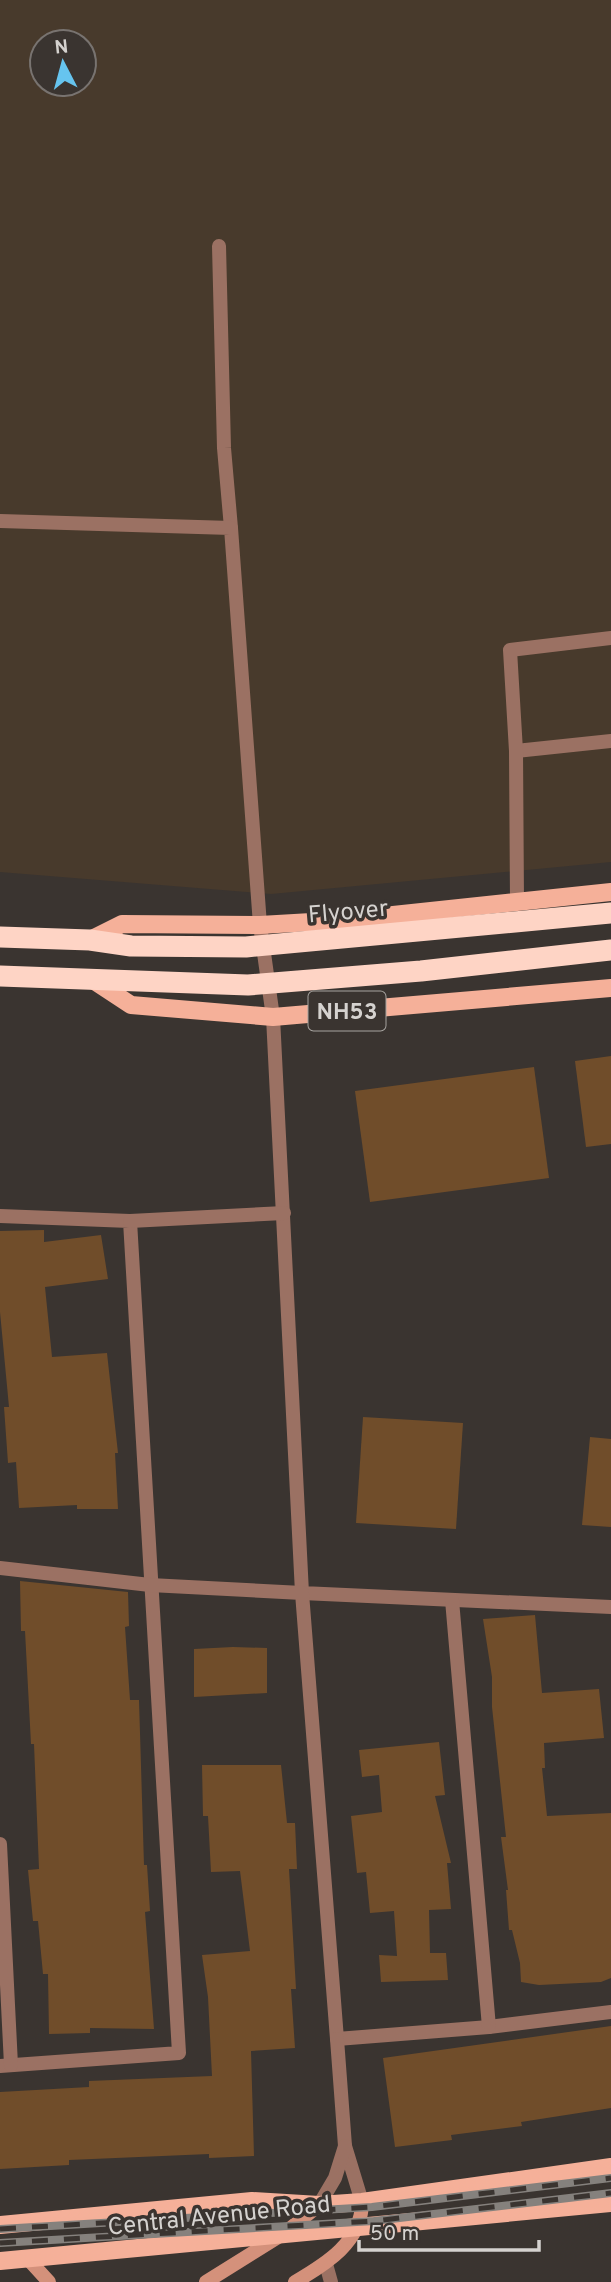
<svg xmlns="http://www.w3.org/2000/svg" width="611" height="2282" viewBox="0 0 611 2282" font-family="Overpass,sans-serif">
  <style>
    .industrial { fill: #483a2c; fill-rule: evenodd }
    .building { fill: #704d2a }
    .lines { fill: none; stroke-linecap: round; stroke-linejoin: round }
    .street { stroke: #9b7163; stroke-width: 14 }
    .secondary { stroke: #d4917b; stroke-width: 14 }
    .primary { stroke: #f5b099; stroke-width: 18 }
    .highway { stroke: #fed4c5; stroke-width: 21 }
    .rail-casing { stroke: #85817d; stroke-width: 8 }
    .rail { stroke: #3a3430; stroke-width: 5; stroke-dasharray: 16; stroke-linecap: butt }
    .labels { text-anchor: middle; stroke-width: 7; stroke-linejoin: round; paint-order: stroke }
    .shield { fill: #3a3430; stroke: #a6a39f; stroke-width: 2 }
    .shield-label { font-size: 23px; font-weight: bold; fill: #d5d2cf }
    .street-label { font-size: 24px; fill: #d5d2cf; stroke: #3a3430 }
  </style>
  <rect width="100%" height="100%" fill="#3a3430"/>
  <path class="industrial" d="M 0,0 L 611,0 L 611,862 L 271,894 L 0,872 ZM 42,42 L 84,42 L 84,84 L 42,84 Z"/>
  <g class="building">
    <path d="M 611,1056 L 611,1144 L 586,1147 L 575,1061 Z"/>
    <path d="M 534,1067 L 549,1178 L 370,1202 L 355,1091 Z"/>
    <path d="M 44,1230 L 44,1242 L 101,1235 L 108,1279 L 45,1287 L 52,1357 L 107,1353 L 118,1453 L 115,1453 L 118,1509 L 77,1509 L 77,1505 L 19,1508 L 16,1462 L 8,1463 L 4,1407 L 9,1407 L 0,1312 L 0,1231 Z"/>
    <path d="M 363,1417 L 463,1423 L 456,1529 L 356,1523 Z"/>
    <path d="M 590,1437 L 611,1439 L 611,1527 L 582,1525 Z"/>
    <path d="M 20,1581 L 128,1592 L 129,1626 L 125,1627 L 130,1700 L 139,1700 L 144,1865 L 147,1865 L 150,1911 L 145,1912 L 154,2029 L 90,2028 L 90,2033 L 49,2034 L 48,1974 L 43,1974 L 38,1921 L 33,1921 L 28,1870 L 39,1869 L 34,1744 L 31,1744 L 25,1631 L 21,1631 Z"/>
    <path d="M 535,1615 L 542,1693 L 599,1689 L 604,1738 L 544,1743 L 545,1768 L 542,1768 L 547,1816 L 611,1813 L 611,1978 L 601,1982 L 539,1985 L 521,1982 L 520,1963 L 512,1930 L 509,1930 L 506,1890 L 508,1890 L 501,1837 L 506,1837 L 492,1707 L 492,1677 L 483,1619 Z"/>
    <path d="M 233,1647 L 267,1648 L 267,1693 L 194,1697 L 194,1649 Z"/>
    <path d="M 439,1742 L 445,1795 L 435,1796 L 451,1863 L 447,1863 L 451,1909 L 429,1910 L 430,1953 L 446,1953 L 448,1980 L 381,1982 L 379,1955 L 397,1956 L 394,1911 L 370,1913 L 366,1872 L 357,1873 L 351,1816 L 382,1812 L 379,1775 L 362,1777 L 359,1750 Z"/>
    <path d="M 202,1765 L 281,1765 L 287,1823 L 295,1823 L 297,1869 L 289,1869 L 296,1989 L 291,1989 L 295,2048 L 251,2051 L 254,2156 L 209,2158 L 209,2154 L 69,2160 L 69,2165 L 0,2169 L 0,2092 L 89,2087 L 89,2081 L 212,2076 L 208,1997 L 202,1955 L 250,1951 L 240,1871 L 211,1872 L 208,1816 L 203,1816 Z"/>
    <path d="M 611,2026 L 611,2108 L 521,2122 L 522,2126 L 451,2135 L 452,2140 L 395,2147 L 383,2058 Z"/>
  </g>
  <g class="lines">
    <g class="street">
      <path d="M 219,246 L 224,448 L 231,528"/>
      <path d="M 0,521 L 231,528 L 260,925 L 273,1017 L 302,1593 L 611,1607"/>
      <path d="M 516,751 L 611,741"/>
      <path d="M 517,901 L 516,751 L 510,650 L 611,638"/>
      <path d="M 0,1216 L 130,1221 L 179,2053 L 0,2066"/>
      <path d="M 130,1221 L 284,1213"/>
      <path d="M 0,1568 L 150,1585 L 302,1593 L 337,2039 L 489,2027 L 611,2012"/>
      <path d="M 452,1600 L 489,2027"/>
      <path d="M 0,1844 L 11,2065"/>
      <path d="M 337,2039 L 345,2146 L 362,2202"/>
      <path d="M 319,2205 L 335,2178 L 345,2146"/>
      <path d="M 326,2264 L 331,2282"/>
    </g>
    <g class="secondary">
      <path d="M 28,2259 L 49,2282"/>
      <path d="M 206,2282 L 286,2232 L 319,2205"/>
      <path d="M 295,2282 C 326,2264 362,2242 362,2202"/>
    </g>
    <g class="primary">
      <path d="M 90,940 L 122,924 L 260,925 L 346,920 L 611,892"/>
      <path d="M 90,978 L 131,1005 L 273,1017 L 611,988"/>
      <path d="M 0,2225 L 252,2201 L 319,2205 L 362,2202 L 611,2167"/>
      <path d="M 0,2261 L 611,2203"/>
    </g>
    <g class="highway">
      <path d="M 0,937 L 90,940 L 131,946 L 246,947 L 611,913"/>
      <path d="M 0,976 L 248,985 L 421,971 L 611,950"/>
    </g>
    <defs>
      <g id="rail">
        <path d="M 0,2229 L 372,2207 L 611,2178"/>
        <path d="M 0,2243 L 374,2221 L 611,2193"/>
      </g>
    </defs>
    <use href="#rail" class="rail-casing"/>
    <use href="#rail" class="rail"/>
  </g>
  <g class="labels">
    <rect class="shield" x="308.5" y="991.5" width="77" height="39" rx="5"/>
    <g class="shield-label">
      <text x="347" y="1019">NH53</text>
    </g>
    <g class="street-label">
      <text transform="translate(348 911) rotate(-5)" y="8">Flyover</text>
      <text transform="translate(219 2215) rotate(-6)" y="8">Central Avenue Road</text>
    </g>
  </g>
  <g transform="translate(63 63) rotate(354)"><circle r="33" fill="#3a3430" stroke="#787370" stroke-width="2"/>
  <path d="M0-5L12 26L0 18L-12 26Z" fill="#66c4ef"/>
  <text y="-10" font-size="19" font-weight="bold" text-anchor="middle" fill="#d5d2cf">N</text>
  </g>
  <path d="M359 2240v10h180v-10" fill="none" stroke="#d5d2cf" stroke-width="3.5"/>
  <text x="370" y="2240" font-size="21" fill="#d5d2cf" stroke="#3a3430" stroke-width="5" paint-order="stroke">50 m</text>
</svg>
